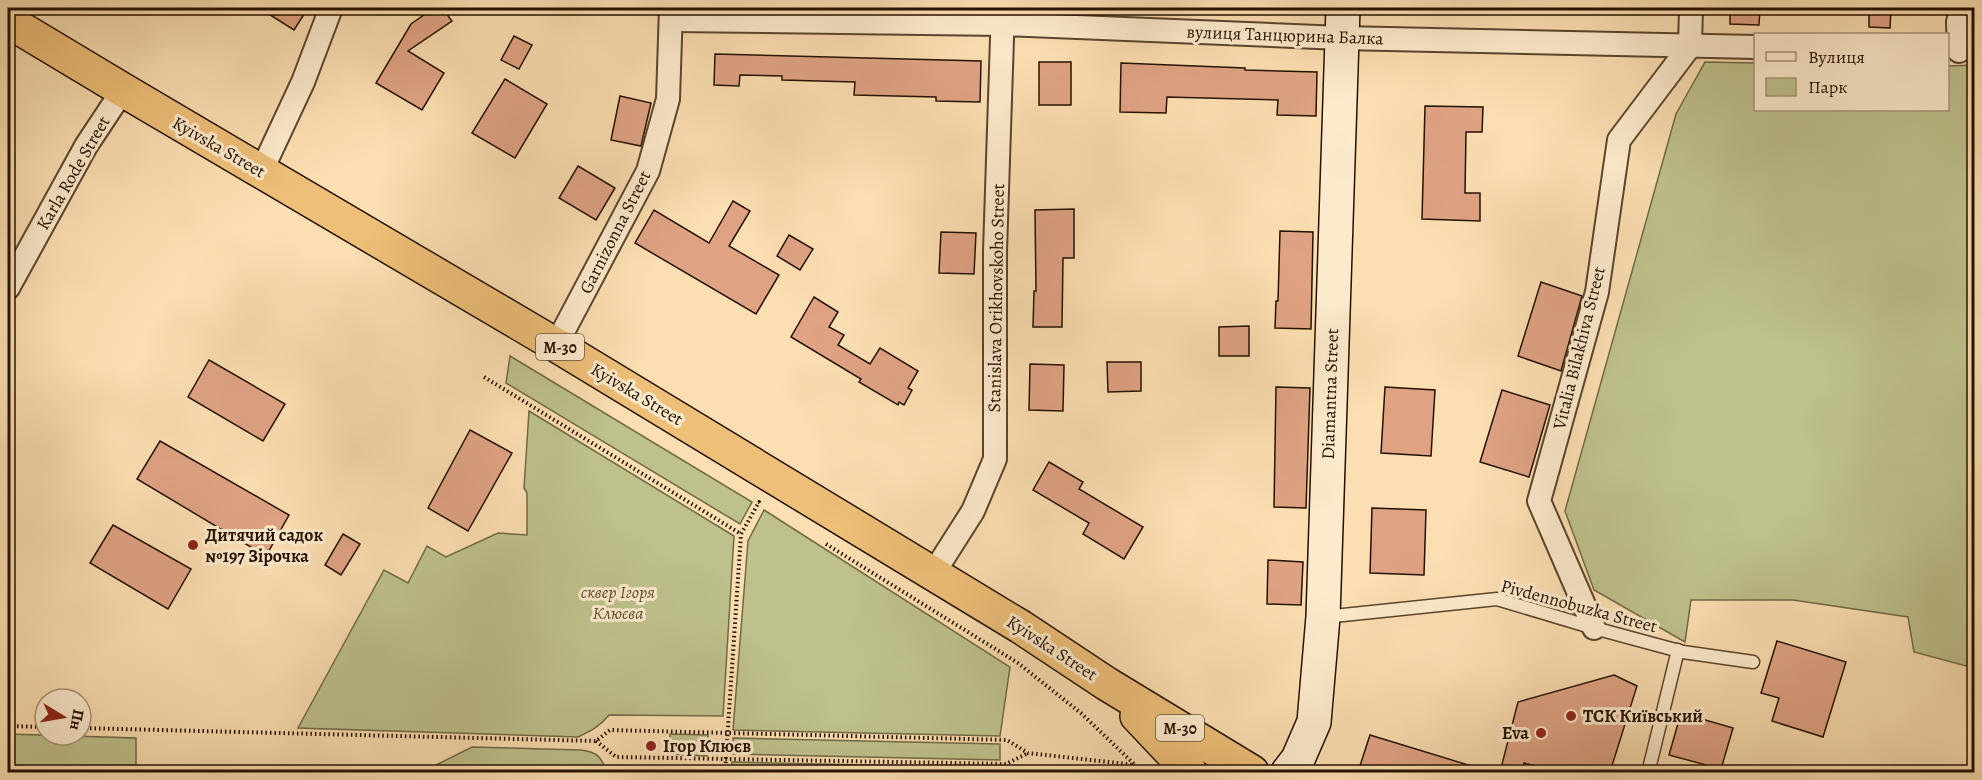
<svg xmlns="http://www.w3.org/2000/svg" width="1982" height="780" viewBox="0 0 1982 780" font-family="Alegreya,serif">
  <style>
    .green { fill: #bec18c; stroke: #716946; stroke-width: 1.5 }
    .building { fill: #dfa384; stroke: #241100; stroke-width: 1.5 }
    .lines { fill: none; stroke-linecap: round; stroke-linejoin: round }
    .lane-casing { stroke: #5a442c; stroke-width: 15 }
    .street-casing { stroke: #5a442c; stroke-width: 26 }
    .secondary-casing { stroke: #241100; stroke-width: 36 }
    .highway-casing { stroke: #241100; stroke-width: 36 }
    .path { stroke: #241100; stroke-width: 4; stroke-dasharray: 1.5 3; stroke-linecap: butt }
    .lane { stroke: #fceacc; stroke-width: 12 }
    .street { stroke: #fceacc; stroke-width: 22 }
    .secondary { stroke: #fceacc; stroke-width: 33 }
    .highway { stroke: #eebf78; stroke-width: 33 }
    .poi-dot { fill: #8f2418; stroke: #fceacc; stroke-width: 2 }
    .labels { text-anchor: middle; stroke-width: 6; stroke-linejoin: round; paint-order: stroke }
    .shield { fill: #fceacc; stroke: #65523d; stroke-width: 1.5 }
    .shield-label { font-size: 16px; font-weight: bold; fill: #241100 }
    .street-label { font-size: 18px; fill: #241100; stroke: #fceacc }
    .poi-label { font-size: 18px; font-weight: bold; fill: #241100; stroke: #fceacc; text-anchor: start }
    .park-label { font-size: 18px; font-style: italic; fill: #5a4f31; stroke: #fceacc }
  </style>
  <rect width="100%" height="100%" fill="#fbdeb1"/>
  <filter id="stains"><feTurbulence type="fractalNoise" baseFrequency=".00333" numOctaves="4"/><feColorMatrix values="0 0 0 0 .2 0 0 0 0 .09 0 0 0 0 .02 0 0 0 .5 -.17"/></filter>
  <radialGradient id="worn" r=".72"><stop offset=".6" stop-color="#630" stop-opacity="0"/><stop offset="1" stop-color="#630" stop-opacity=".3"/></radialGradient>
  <g class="green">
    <path d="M 1705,62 L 1755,63 L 1756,110 L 1948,110 L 1948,66 L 1974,65 L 1974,668 L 1914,652 L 1908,617 L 1793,600 L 1691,600 L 1685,642 L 1594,590 L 1565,511 L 1676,114 Z"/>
    <path d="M 510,356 L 752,502 L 740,524 L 506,383 Z"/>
    <path d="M 529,411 L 734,536 L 723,716 L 609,715 C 600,726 591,731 578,737 L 298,728 L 384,570 L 408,583 L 427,546 L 446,557 L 498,533 L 527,535 L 527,493 L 524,488 Z"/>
    <path d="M 764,510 L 1010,667 L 1000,736 L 733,730 L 748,541 Z"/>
    <path d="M 8,734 L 136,738 L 136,772 L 8,772 Z"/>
    <path d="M 670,734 L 708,735 L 707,756 L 669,754 Z"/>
    <path d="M 733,738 L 1000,744 L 1000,760 L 733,754 Z"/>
    <path d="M 472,747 L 581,750 C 598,752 601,757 607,772 L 422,772 Z"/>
    <path d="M 732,762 L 999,768 L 999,772 L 731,772 Z"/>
  </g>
  <g class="building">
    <path d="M 259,8 L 308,8 L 294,30 Z"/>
    <path d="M 434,8 L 442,8 L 452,21 L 408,51 L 444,73 L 422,110 L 376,83 L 411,24 Z"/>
    <path d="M 1730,8 L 1760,8 L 1759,25 L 1730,24 Z"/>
    <path d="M 1869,8 L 1891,8 L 1890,28 L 1869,27 Z"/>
    <path d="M 514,36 L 532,45 L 519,69 L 501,60 Z"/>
    <path d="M 715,54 L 981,61 L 980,102 L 936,101 L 936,97 L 854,95 L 855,82 L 782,80 L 782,76 L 740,75 L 739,86 L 714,85 Z"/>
    <rect x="1039" y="62" width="32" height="43"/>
    <path d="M 1121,63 L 1245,68 L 1245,70 L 1317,72 L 1316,116 L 1277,115 L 1278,100 L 1167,97 L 1166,113 L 1120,112 Z"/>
    <path d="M 505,79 L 547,104 L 515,158 L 472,133 Z"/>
    <path d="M 620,96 L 651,103 L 641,146 L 611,140 Z"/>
    <path d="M 1425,106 L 1483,107 L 1482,132 L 1466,132 L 1465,193 L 1480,193 L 1480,221 L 1422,219 Z"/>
    <path d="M 578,166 L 615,188 L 596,220 L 559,198 Z"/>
    <path d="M 733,201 L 750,211 L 729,246 L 779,275 L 756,314 L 635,243 L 654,210 L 709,243 Z"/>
    <path d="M 1074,209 L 1074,258 L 1063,258 L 1062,327 L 1033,327 L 1034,291 L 1036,291 L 1035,210 Z"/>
    <path d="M 1280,231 L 1313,232 L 1311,329 L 1275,328 L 1276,301 L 1278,301 Z"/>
    <path d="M 941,232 L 976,233 L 974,274 L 939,273 Z"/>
    <path d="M 789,235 L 813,249 L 800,270 L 777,256 Z"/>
    <path d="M 1541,282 L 1582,296 L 1561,371 L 1518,356 Z"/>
    <path d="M 814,297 L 838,312 L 829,327 L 844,335 L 838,345 L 870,364 L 880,348 L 918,371 L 908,388 L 912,390 L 904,405 L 899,402 L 898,405 L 859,382 L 861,379 L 791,337 Z"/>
    <path d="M 1249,326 L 1249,356 L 1219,356 L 1219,327 Z"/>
    <path d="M 209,360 L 285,404 L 263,441 L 188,397 Z"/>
    <path d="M 1107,362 L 1141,362 L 1141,391 L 1108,392 Z"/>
    <path d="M 1030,364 L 1064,365 L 1063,411 L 1029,410 Z"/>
    <path d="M 1276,387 L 1310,388 L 1306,508 L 1274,507 Z"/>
    <path d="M 1385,387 L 1435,390 L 1431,456 L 1381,453 Z"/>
    <path d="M 1502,390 L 1550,405 L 1529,477 L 1480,462 Z"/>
    <path d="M 470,430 L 512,453 L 468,531 L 428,508 Z"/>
    <path d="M 160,441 L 289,515 L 266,556 L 137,479 Z"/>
    <path d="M 1049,462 L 1083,482 L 1079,489 L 1143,527 L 1124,559 L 1083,534 L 1089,523 L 1033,490 Z"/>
    <path d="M 1372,508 L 1426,510 L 1424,575 L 1370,573 Z"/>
    <path d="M 113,525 L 191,569 L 168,609 L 90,563 Z"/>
    <path d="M 343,534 L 360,544 L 341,575 L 325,565 Z"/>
    <path d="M 1268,560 L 1303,562 L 1301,605 L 1267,604 Z"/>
    <path d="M 1777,641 L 1846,662 L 1823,737 L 1772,721 L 1779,698 L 1761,693 Z"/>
    <path d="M 1614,675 L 1637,686 L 1610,772 L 1559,772 L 1524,763 L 1521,772 L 1500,772 L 1518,702 Z"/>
    <path d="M 1681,713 L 1733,728 L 1721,769 L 1669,755 Z"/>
    <path d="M 1370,735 L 1478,768 L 1477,772 L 1358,772 Z"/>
  </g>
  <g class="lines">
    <defs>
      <g id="lane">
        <path d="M 1324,617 L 1497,599 L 1594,628 L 1683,652 L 1753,662"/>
        <path d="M 1649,769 L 1678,650"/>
      </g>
      <g id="street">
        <path d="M 671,20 L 1003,24 L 1342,38 L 1756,47"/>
        <path d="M 1959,51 L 1958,22 L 1962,8"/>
        <path d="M 261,172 L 303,82 L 331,8"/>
        <path d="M 8,288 L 86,146 L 123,90"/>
        <path d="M 556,345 L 648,171 L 668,99 L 671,8"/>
        <path d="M 933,574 L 973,511 L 995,459 L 995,251 L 1003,8"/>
        <path d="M 1594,628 L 1539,501 L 1597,292 L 1619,140 L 1690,46 L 1691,8"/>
      </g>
      <path id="secondary" d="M 1288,772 L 1298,759 L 1314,722 L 1323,617 L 1343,8"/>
      <g id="highway">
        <path d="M 8,21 L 123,90 L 556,345 L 1021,627 L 1107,684 L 1252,772"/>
        <path d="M 1137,716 L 1190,772"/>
      </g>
    </defs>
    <use href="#lane" class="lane-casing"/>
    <use href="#street" class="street-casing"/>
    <use href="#secondary" class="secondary-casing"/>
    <use href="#highway" class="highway-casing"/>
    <g class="path">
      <path d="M 484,377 L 741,534 L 759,502 L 761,504"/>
      <path d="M 826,544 L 1018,663 L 1082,714 L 1134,764"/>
      <path d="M 8,726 L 45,727"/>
      <path d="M 81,728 L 596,741 L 610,730 L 1007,740 L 1028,753 L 1135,765"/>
      <path d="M 596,741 L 616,757 L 1006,764 L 1028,753"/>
      <path d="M 725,772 L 741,534"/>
    </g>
    <use href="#lane" class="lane"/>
    <use href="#street" class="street"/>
    <use href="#secondary" class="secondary"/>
    <use href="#highway" class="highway"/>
  </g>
  <g class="poi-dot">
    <circle cx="193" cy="545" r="6"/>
    <circle cx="1571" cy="716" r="6"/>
    <circle cx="1541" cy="733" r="6"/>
    <circle cx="651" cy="746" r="6"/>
  </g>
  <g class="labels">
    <g class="shield">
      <rect x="536" y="334" width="48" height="26" rx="4.5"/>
      <rect x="1156" y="715" width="48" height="26" rx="4.5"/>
    </g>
    <g class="shield-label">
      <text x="560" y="353">М-30</text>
      <text x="1180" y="734">М-30</text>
    </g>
    <g class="street-label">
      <text transform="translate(1285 35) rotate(2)" y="6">вулиця Танцюрина Балка</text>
      <text transform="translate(219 147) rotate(30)" y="6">Kyivska Street</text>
      <text transform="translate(73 173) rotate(-60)" y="6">Karla Rode Street</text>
      <text transform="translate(615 232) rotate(-63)" y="6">Garnizonna Street</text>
      <text transform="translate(996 298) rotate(-89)" y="6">Stanislava Orikhovskoho Street</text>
      <text transform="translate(1579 348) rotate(-76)" y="6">Vitalia Bilakhiva Street</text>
      <text transform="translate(637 394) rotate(31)" y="6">Kyivska Street</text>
      <text transform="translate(1330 394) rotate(-88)" y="6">Diamantna Street</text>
      <text transform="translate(1579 606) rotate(15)" y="6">Pivdennobuzka Street</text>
      <text transform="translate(1052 648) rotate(33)" y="6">Kyivska Street</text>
    </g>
    <g class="poi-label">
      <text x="205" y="541">Дитячий садок<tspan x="205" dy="21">№197 Зірочка</tspan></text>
      <text x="1583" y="722">ТСК Київський</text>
      <text x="1529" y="739" text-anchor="end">Eva</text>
      <text x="663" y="752">Ігор Клюєв</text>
    </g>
    <g class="park-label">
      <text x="618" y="598">сквер Ігоря<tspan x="618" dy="21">Клюєва</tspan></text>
    </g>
  </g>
  <rect width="1982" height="780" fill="none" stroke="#fbdeb1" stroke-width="30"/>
  <rect x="9" y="9" width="1964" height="762" fill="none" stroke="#241100" stroke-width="3"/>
  <rect x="15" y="15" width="1952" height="750" fill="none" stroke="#241100" stroke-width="1.5"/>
  <rect x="1754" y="33" width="195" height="78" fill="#fceacc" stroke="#a6937a" stroke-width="1.5"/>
  <rect x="1766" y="52" width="30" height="9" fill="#fceacc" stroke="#a6937a" stroke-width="1.5"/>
  <text x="1808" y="63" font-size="18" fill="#241100">Вулиця</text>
  <rect x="1766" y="78" width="30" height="18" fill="#bec18c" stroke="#a6937a" stroke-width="1.5"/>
  <text x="1808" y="93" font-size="18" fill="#241100">Парк</text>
  <g transform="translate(63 717) rotate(101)"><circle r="28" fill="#fceacc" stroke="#a6937a" stroke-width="1.5"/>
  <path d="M0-4.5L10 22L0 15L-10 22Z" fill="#8f2418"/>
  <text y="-9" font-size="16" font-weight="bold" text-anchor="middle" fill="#241100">Пн</text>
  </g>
  <rect width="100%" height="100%" filter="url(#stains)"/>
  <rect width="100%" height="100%" fill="url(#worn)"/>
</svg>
